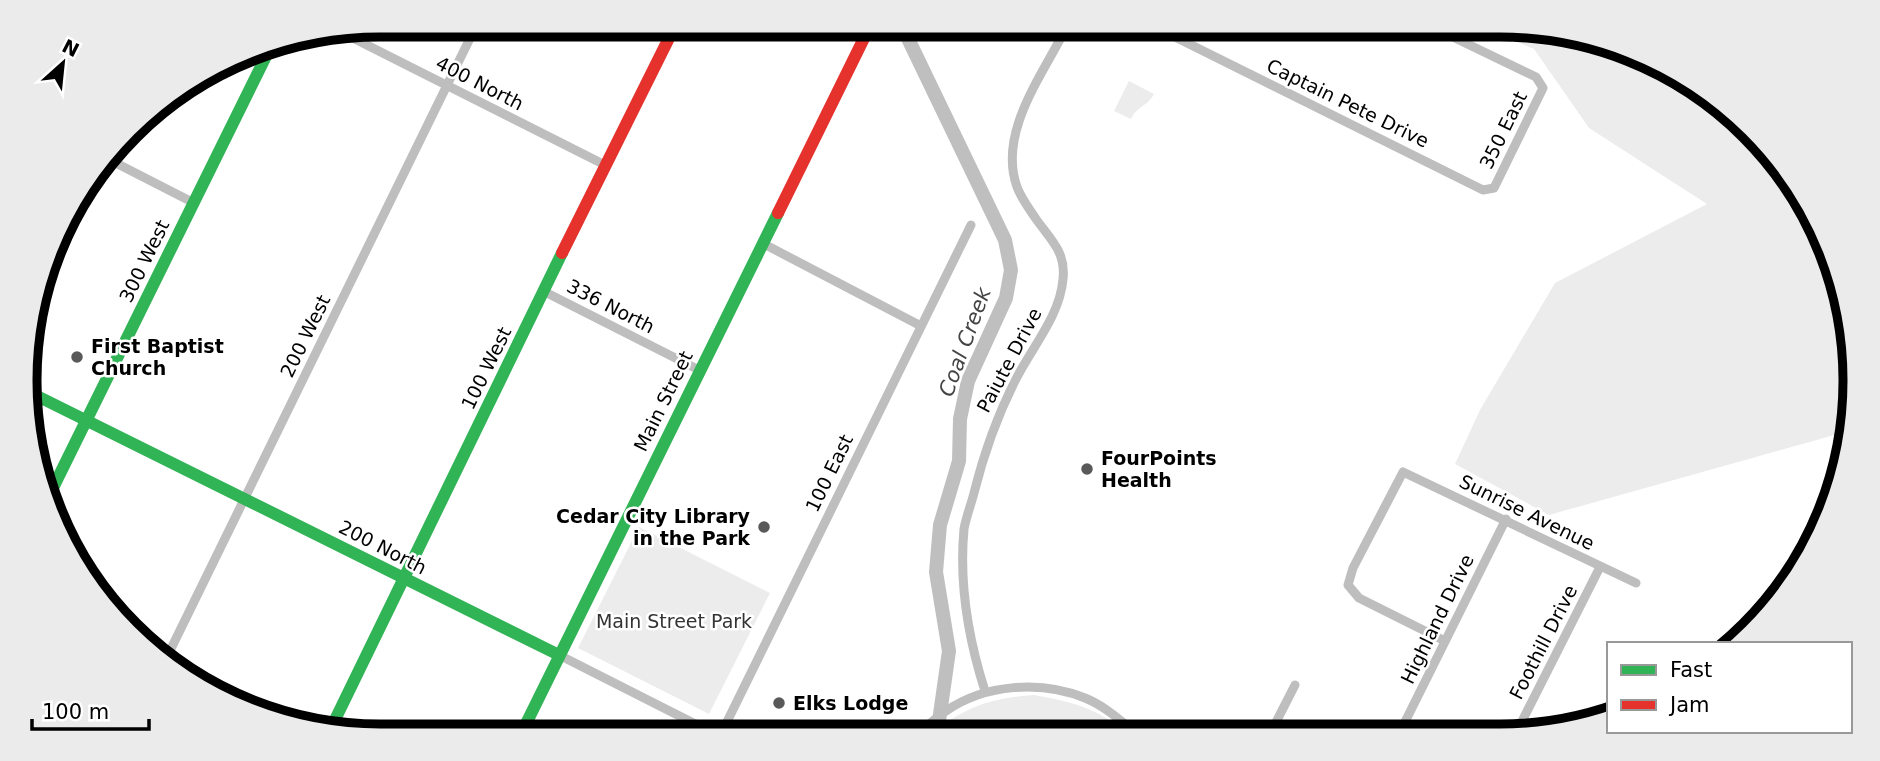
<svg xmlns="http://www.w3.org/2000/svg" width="1880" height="761" viewBox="0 0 1880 761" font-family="'DejaVu Sans',sans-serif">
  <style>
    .green { fill: #ececec }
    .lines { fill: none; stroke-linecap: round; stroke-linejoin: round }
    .river { stroke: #bfbfbf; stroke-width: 14 }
    .street { stroke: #bebebe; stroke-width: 9 }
    .fast { stroke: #30b455; stroke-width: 12 }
    .jam { stroke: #e5322d; stroke-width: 12 }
    .poi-dot { fill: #595959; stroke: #fff; stroke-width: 2.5 }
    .labels { text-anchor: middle; stroke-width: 5; stroke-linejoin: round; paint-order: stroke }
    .street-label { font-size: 19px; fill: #000; stroke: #fff }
    .poi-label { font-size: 19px; font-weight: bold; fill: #000; stroke: #fff; text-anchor: start }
    .park-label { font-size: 19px; fill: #333; stroke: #fff }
    .water-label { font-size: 21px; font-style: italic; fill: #444; stroke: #fff }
    .rim { fill: none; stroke: #000; stroke-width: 9 }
  </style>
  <rect width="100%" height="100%" fill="#fff"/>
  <g class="green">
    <path d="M 1479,25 L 1500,25 L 1614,43 L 1734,113 L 1819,223 L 1855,357 L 1845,432 L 1549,515 L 1455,464 L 1480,410 L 1555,283 L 1707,204 L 1589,128 L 1534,49 Z"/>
    <path d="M 1129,81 L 1154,94 C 1147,107 1137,106 1131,119 L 1114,111 Z"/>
    <path d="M 639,527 L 770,593 L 709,714 L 578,648 Z"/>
    <path d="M 1034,695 C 1070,701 1101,709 1128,735 L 930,735 C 964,707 991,698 1034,695 Z"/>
  </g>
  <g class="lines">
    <path class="river" d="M 901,24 L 1005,240 L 1011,270 L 1006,298 L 968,381 L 960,419 L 959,461 L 940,525 L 936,572 L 949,651 L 937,735"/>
    <g class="street">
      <path d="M 1149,24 L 1483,190 L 1494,188 L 1543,88 L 1536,77 L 1426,24"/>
      <path d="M 339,31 L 605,165"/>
      <path d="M 108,159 L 194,203"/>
      <path d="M 762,243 L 921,326"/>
      <path d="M 545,292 L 699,370"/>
      <path d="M 1445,641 L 1359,598 L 1348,585 L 1353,568 L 1403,472 L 1636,583"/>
      <path d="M 559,655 L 719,736"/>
      <path d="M 164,663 L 477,24"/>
      <path d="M 985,691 C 969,641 959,583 964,529 C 966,517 971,505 974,493 C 984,453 997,416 1016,379 C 1032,347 1060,316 1063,279 C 1066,252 1051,240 1036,219 C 1030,210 1021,198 1017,187 C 997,131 1045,72 1068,24"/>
      <path d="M 335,720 L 362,733"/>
      <path d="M 1516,733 L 1600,567"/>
      <path d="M 1270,734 L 1295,685"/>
      <path d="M 1399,734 L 1506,519"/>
      <path d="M 917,735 C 926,727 935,718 946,711 C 985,684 1041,680 1085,698 C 1105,706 1121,721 1137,734"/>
      <path d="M 720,736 L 971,225"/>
    </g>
    <g class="fast">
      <path d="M 29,392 L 559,655"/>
      <path d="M 49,496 L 273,42"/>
      <path d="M 331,728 L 562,253"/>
      <path d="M 520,736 L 778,213"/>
    </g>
    <g class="jam">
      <path d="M 778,213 L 871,24"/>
      <path d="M 562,253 L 676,24"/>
    </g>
  </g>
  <g class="poi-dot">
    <circle cx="77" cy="357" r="7"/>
    <circle cx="1087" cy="469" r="7"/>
    <circle cx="764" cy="527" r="7"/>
    <circle cx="779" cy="703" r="7"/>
  </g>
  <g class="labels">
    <g class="street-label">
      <text transform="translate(480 83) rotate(27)" y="7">400 North</text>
      <text transform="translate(1348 103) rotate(26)" y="7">Captain Pete Drive</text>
      <text transform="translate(1503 130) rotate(-64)" y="7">350 East</text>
      <text transform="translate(144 261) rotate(-64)" y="7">300 West</text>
      <text transform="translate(611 306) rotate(27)" y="7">336 North</text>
      <text transform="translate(305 336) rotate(-64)" y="7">200 West</text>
      <text transform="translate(1009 360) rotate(-62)" y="7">Paiute Drive</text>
      <text transform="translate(486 368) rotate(-64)" y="7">100 West</text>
      <text transform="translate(663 401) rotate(-64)" y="7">Main Street</text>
      <text transform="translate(829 473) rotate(-64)" y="7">100 East</text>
      <text transform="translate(1527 512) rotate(26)" y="7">Sunrise Avenue</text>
      <text transform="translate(383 547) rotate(27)" y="7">200 North</text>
      <text transform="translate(1437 619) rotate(-64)" y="7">Highland Drive</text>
      <text transform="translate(1543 642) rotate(-63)" y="7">Foothill Drive</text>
    </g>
    <g class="poi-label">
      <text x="91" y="353">First Baptist<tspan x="91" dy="22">Church</tspan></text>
      <text x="1101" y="465">FourPoints<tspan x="1101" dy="22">Health</tspan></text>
      <text x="750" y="523" text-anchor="end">Cedar City Library<tspan x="750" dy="22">in the Park</tspan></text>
      <text x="793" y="710">Elks Lodge</text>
    </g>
    <g class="park-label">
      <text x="674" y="628">Main Street Park</text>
    </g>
    <g class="water-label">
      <text transform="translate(965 342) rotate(-70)" y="7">Coal Creek</text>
    </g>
  </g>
  <path d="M0 0H1880V761H0ZM380 37H1500A343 343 0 0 1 1843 380V381A343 343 0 0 1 1500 724H380A343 343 0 0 1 37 381V380A343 343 0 0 1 380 37Z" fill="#ebebeb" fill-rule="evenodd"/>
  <path class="rim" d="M380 37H1500A343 343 0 0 1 1843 380V381A343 343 0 0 1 1500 724H380A343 343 0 0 1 37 381V380A343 343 0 0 1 380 37Z"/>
  <rect x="1607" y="642" width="245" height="91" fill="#ffffff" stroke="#999999" stroke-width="2"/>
  <rect x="1621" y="665" width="35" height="10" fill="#30b455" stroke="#999999" stroke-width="2"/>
  <text x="1670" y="677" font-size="21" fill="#000000">Fast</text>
  <rect x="1621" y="700" width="35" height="10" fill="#e5322d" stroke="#999999" stroke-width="2"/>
  <text x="1670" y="712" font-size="21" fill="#000000">Jam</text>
  <g transform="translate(63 63) rotate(27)" stroke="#ffffff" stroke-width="5" paint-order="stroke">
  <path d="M0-5L12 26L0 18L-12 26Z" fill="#000000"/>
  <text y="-10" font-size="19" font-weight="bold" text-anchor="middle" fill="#000000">N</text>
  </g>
  <path d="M32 719v10h117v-10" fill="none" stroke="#000000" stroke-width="3.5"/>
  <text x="42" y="719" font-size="21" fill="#000000" stroke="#ffffff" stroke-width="5" paint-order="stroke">100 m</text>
</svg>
